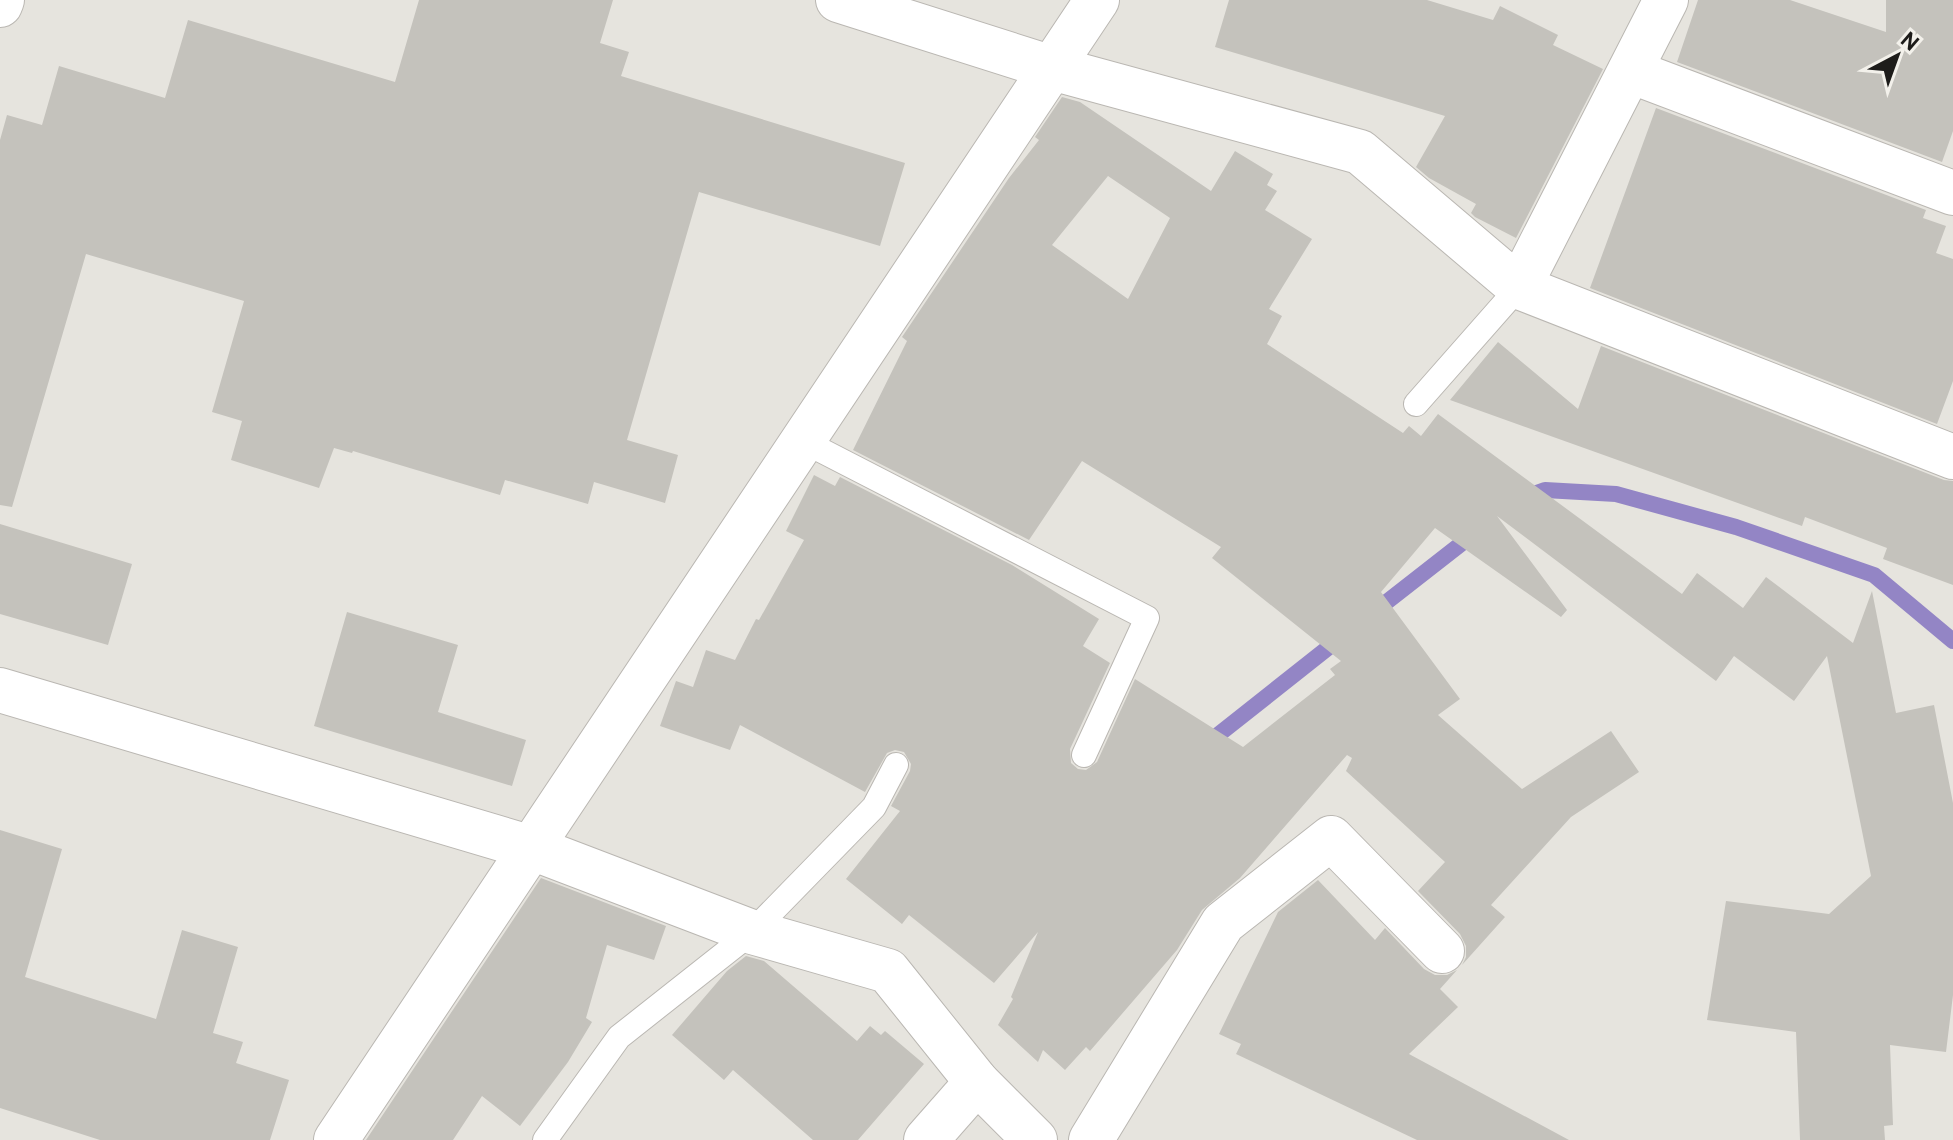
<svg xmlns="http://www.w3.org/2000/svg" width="1953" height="1140" viewBox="0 0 1953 1140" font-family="Overpass,sans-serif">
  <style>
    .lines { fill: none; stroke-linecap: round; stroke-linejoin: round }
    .stream { stroke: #9385c5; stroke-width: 16 }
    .building { fill: #c4c2bc; fill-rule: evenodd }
    .lane-casing { stroke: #bab7b2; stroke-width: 26 }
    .street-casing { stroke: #bab7b2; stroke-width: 46 }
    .secondary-casing { stroke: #bab7b2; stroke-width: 46 }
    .lane { stroke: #fff; stroke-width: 24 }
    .street { stroke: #fff; stroke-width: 44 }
    .secondary { stroke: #fff; stroke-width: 44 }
  </style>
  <rect width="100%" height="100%" fill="#e6e4de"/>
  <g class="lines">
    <g class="stream">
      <path d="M 1523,498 L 1545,490 L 1616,494 L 1736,527 L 1874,575 L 1953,641"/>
      <path d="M 1370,615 L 1475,533"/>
      <path d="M 1204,746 L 1343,636"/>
    </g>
  </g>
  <g class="building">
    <path d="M 419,0 L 613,0 L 600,43 L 629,52 L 621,76 L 905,163 L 880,246 L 699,192 L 627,440 L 678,455 L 665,503 L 594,482 L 588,504 L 505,480 L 500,495 L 353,451 L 352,453 L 334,448 L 319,488 L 231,460 L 242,421 L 212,412 L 244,301 L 86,254 L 12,507 L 0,505 L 0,140 L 7,115 L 42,125 L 59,66 L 165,98 L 188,20 L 395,82 Z"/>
    <path d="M 1229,0 L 1427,0 L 1493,20 L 1500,6 L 1558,35 L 1553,45 L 1603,69 L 1516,238 L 1475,217 L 1471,213 L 1476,204 L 1429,178 L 1416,167 L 1445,116 L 1215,47 Z"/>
    <path d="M 1698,0 L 1790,0 L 1886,32 L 1886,0 L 1953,0 L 1953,131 L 1942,162 L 1677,62 Z"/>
    <path d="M 1062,97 L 1080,102 L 1211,191 L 1235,151 L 1273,174 L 1267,185 L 1277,191 L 1265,210 L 1312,239 L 1269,309 L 1282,316 L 1267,344 L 1403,433 L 1409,426 L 1421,436 L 1438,414 L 1682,594 L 1697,573 L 1743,608 L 1766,577 L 1853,643 L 1872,591 L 1896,713 L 1934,705 L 1953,803 L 1953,995 L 1946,1052 L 1890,1045 L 1893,1125 L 1884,1126 L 1885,1140 L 1800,1140 L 1796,1032 L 1707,1020 L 1726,901 L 1829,914 L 1871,876 L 1827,656 L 1794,701 L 1734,656 L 1716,681 L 1497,516 L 1567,610 L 1561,617 L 1435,528 L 1381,592 L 1460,699 L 1438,715 L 1522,789 L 1611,731 L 1639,772 L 1571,817 L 1491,905 L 1505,917 L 1462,965 L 1466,957 L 1466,946 L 1460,934 L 1418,891 L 1445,862 L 1346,771 L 1352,758 L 1347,755 L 1240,878 L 1202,910 L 1177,950 L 1090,1051 L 1086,1047 L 1065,1070 L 1043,1050 L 1038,1062 L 998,1025 L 1013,999 L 1011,997 L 1038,932 L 994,983 L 909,915 L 902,924 L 846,879 L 900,811 L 891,806 L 910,771 L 911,764 L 904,752 L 895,750 L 887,753 L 865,792 L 740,725 L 730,750 L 660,726 L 676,681 L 693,687 L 706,650 L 735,660 L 756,619 L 759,620 L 804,540 L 786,531 L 814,475 L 835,486 L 840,477 L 1012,565 L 1099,619 L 1083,646 L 1110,663 L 1070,749 L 1071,763 L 1078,769 L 1086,770 L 1097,762 L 1135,679 L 1243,747 L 1335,675 L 1330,669 L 1341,661 L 1212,558 L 1221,547 L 1082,461 L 1029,540 L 853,450 L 907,341 L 902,337 L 1009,178 L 1039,140 L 1035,137 ZM 1108,176 L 1170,218 L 1128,299 L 1052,245 Z"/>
    <path d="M 1656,108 L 1926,210 L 1923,218 L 1946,226 L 1936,253 L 1953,259 L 1953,381 L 1937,424 L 1590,288 Z"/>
    <path d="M 1498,342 L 1578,409 L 1601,346 L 1944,480 L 1953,481 L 1953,585 L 1883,559 L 1887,548 L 1805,517 L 1802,526 L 1450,400 Z"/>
    <path d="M 0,524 L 132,564 L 108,645 L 0,614 Z"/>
    <path d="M 347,612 L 458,645 L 438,712 L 526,740 L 512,786 L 314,726 Z"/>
    <path d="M 0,830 L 62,849 L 25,977 L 156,1019 L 182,930 L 238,947 L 213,1033 L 243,1042 L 236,1063 L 289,1080 L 270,1140 L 100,1140 L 0,1108 Z"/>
    <path d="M 541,878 L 666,926 L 654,960 L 607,945 L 586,1018 L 592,1022 L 568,1062 L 520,1126 L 482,1096 L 453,1140 L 366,1140 Z"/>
    <path d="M 1318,880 L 1375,940 L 1385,928 L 1424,969 L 1435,975 L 1447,975 L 1457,970 L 1440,989 L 1458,1007 L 1409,1054 L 1569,1140 L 1417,1140 L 1236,1054 L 1241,1044 L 1219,1034 L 1278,912 Z"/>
    <path d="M 746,956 L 764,961 L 857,1041 L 870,1026 L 881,1035 L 885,1031 L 924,1064 L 858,1140 L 813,1140 L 733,1070 L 724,1080 L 672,1035 L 727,971 Z"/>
  </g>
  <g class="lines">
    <defs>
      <g id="lane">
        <path d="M 1416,404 L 1519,287"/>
        <path d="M 803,441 L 1147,618 L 1084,755"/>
        <path d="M 545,1140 L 619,1037 L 752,932 L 874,807 L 896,765"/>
      </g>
      <g id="street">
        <path d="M 838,0 L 1052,68 L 1360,152 L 1519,287 L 1953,457"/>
        <path d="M 1630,71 L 1953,193"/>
        <path d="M 1519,287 L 1666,0"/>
        <path d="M 0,690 L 532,848 L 752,932 L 888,971 L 977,1082 L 1035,1140"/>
        <path d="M 336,1140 L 1097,0"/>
        <path d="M 926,1140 L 977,1082"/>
        <path d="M 1091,1140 L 1223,923 L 1331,838 L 1442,951"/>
      </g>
      <path id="secondary" d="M 0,5 L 2,0"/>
    </defs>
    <use href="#lane" class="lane-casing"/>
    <use href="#street" class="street-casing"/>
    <use href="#secondary" class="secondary-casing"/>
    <use href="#lane" class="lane"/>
    <use href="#street" class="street"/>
    <use href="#secondary" class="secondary"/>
  </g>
  <g transform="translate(1897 56) rotate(41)" stroke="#f3f1eb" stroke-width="6" paint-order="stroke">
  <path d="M0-6L14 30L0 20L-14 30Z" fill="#1d1c1a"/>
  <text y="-12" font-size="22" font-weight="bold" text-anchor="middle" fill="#1d1c1a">N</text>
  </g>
</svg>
